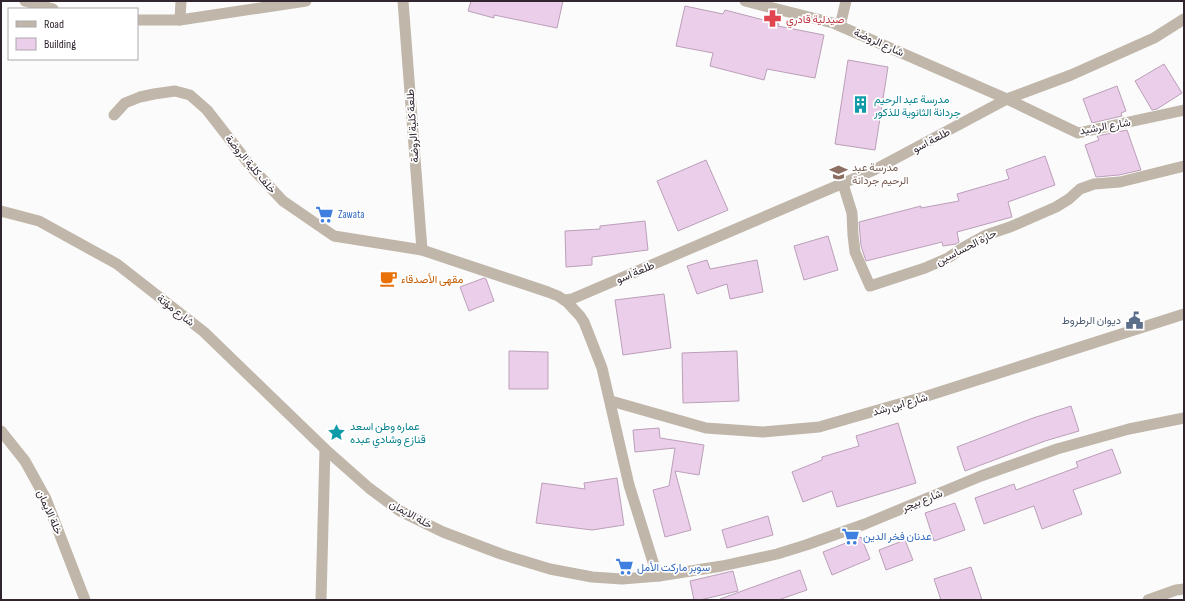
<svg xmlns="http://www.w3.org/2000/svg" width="1185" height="601" viewBox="0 0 1185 601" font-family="'Sofia Sans Condensed',Vazirmatn,sans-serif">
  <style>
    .building { fill: #ebcee9; stroke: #bb9fb9 }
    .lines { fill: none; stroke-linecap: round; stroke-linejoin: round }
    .minor { stroke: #c0b6a9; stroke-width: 11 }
    .labels { text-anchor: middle; stroke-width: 3.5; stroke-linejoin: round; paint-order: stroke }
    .health-label { font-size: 11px; fill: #be3a42; stroke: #fff; text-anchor: start }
    .street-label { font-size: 11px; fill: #312630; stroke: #fff }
    .culture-label { font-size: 11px; fill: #0d838f; stroke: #fff; text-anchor: start }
    .education-label { font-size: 11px; fill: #785e54; stroke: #fff; text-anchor: start }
    .shop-label { font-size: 11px; fill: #366cbe; stroke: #fff; text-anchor: start }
    .food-label { font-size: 11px; fill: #c56008; stroke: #fff; text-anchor: start }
    .service-label { font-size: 11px; fill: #4e5e75; stroke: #fff; text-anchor: end }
  </style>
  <rect width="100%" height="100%" fill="#fbfbfb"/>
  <g class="building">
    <path d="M 471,1 L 563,1 L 557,28 L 494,15 L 494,18 L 468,11 Z"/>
    <path d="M 685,6 L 723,14 L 725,10 L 779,24 L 778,26 L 824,35 L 815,78 L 767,69 L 764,80 L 710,66 L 713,53 L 676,46 Z"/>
    <path d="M 848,60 L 888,67 L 875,150 L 835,144 Z"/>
    <path d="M 1164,64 L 1182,93 L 1157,109 L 1152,110 L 1135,81 Z"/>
    <path d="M 1117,86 L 1126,111 L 1121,113 L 1122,116 L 1092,123 L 1083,99 Z"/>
    <path d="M 1127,130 L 1141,170 L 1119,175 L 1096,177 L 1085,145 L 1099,140 L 1097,136 Z"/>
    <path d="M 1045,156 L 1055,185 L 1008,202 L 1012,217 L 957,232 L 959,242 L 956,244 L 943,246 L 942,242 L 866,261 L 861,246 L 859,222 L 921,206 L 921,208 L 959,201 L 957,194 L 1009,179 L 1006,170 Z"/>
    <path d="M 706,160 L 728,210 L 678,231 L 657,181 Z"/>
    <path d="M 645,221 L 648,250 L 592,257 L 592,265 L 566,267 L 565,231 L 600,229 L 600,226 Z"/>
    <path d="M 828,236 L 838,270 L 804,280 L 794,246 Z"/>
    <path d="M 707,260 L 710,269 L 757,260 L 763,292 L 730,299 L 727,284 L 697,294 L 687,266 Z"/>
    <path d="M 484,278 L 486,279 L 494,301 L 469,311 L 460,287 Z"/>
    <path d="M 664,294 L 671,348 L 623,355 L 615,300 Z"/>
    <path d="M 509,351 L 548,352 L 548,389 L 509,389 Z"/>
    <path d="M 737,351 L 739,401 L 683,403 L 682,353 Z"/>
    <path d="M 1071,406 L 1079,431 L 1045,441 L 965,471 L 957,447 L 1033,418 Z"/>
    <path d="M 898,423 L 916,483 L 837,507 L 832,491 L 803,502 L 792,472 L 822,460 L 822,457 L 859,446 L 856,436 Z"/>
    <path d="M 659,428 L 660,438 L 704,445 L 699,475 L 675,471 L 691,530 L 665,537 L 653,490 L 669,486 L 675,448 L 635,452 L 633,430 Z"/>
    <path d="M 1112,449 L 1121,473 L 1073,490 L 1082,514 L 1042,529 L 1034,506 L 984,524 L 975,498 L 1014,484 L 1016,490 L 1078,467 L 1076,462 Z"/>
    <path d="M 617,478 L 624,525 L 592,530 L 536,523 L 542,483 L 585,489 L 584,483 Z"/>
    <path d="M 955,503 L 965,530 L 934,541 L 925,513 Z"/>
    <path d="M 768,516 L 773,535 L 727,548 L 722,530 Z"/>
    <path d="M 861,537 L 870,559 L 832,575 L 823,552 Z"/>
    <path d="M 905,540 L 913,560 L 886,570 L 879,550 Z"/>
    <path d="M 971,567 L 982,600 L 941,600 L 934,579 Z"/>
    <path d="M 800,570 L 807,590 L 778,600 L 720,600 L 720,599 Z"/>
    <path d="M 733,571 L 738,591 L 700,600 L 694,600 L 690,581 Z"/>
  </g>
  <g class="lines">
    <g class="minor">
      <path d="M 25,1 L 53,9"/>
      <path d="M 403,1 L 422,250"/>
      <path d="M 745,1 L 833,23 L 1007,99 L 1078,133 L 1184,110"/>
      <path d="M 137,20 L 180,20 L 306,1"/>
      <path d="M 180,20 L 181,1"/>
      <path d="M 840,26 L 846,1"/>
      <path d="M 114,115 L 125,103 L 140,97 L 154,94 L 175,91 L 190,95 L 207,110 L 253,169 L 283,201 L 334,236 L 422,250 L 548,292 L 558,296 L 567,302 L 580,316 L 584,322 L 602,368 L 629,485 L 653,562 L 659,576"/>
      <path d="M 843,184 L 852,213 L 853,235 L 855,252 L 870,286 L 925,268 L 948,258 L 964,247 L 986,235 L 1010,227 L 1056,207 L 1069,199 L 1080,189 L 1094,184 L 1120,182 L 1184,166"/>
      <path d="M 1,211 L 39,221 L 117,264 L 204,332 L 325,449 L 369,488 L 400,511 L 443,532 L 501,554 L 550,569 L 592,577 L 622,579 L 659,576 L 722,566 L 777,554 L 806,545 L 865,524 L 981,476 L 1057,449 L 1129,429 L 1184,418"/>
      <path d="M 564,300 L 572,299 L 874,170 L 1007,99 L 1071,75 L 1154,38 L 1184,19"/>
      <path d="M 611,401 L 706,428 L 763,432 L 819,427 L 927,396 L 1184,314"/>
      <path d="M 1,431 L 25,461 L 46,499 L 85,600"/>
      <path d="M 321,600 L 325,449"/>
      <path d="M 1148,600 L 1176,590 L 1184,589"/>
    </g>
  </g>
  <defs>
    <symbol id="pharmacy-bare" viewBox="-9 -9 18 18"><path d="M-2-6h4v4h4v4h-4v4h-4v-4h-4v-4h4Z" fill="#e0444e" stroke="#fff" stroke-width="2.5" paint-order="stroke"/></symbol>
    <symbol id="building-bare" viewBox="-9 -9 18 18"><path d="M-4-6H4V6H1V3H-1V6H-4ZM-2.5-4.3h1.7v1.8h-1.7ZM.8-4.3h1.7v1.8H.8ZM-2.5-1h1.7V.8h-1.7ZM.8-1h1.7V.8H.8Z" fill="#0f9aa8" stroke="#fff" stroke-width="2.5" paint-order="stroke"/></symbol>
    <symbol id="school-bare" viewBox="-9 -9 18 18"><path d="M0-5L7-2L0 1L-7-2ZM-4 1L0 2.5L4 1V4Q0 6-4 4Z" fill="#8d6e63" stroke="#fff" stroke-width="2.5" paint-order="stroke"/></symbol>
    <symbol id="supermarket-bare" viewBox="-9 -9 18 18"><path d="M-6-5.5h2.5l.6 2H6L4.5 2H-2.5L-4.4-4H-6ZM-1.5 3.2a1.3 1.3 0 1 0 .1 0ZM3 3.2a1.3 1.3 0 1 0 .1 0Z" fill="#3f7fe0" stroke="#fff" stroke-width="2.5" paint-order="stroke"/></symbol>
    <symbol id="cafe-bare" viewBox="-9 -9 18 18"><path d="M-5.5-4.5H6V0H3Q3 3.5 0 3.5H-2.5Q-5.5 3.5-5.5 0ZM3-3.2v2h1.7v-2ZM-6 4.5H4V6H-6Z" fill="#e8710a" stroke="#fff" stroke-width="2.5" paint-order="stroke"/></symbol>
    <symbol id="civic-bare" viewBox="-9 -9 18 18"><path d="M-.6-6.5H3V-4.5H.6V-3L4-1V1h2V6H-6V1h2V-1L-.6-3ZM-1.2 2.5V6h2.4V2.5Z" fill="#5c6f8a" stroke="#fff" stroke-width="2.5" paint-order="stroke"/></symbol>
    <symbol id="sight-bare" viewBox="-9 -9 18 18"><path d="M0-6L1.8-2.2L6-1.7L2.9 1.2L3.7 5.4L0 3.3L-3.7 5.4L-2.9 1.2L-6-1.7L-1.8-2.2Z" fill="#0f9aa8" stroke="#fff" stroke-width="2.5" paint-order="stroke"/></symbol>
  </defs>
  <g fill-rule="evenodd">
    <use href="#pharmacy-bare" x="760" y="6" width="25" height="25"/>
    <use href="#building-bare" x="848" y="92" width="25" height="25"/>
    <use href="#school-bare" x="826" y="160" width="25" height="25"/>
    <use href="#supermarket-bare" x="312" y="202" width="25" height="25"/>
    <use href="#cafe-bare" x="376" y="266" width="25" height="25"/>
    <use href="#civic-bare" x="1122" y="308" width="25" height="25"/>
    <use href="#sight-bare" x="324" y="420" width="25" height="25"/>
    <use href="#supermarket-bare" x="838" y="524" width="25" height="25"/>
    <use href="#supermarket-bare" x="612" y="554" width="25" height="25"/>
  </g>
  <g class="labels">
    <g class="health-label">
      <text x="786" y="23">صيدلية قادري</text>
    </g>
    <g class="street-label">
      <text transform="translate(879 42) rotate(24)" y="4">شارع الروضة</text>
      <text transform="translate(412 126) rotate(-94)" y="4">طلعة كلية الروضة</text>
      <text transform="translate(1105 126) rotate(-10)" y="4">شارع الرشيد</text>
      <text transform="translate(931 140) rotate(-28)" y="4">طلعة اسو</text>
      <text transform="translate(251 164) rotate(50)" y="4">خلف كلية الروضة</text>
      <text transform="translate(966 247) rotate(-27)" y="4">حارة الحساسين</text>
      <text transform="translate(635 272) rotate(-23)" y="4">طلعة اسو</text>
      <text transform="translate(176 310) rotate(38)" y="4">شارع مؤتة</text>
      <text transform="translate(900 404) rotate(-16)" y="4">شارع ابن رشد</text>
      <text transform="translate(922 500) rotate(-22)" y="4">شارع بيجر</text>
      <text transform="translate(50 512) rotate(66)" y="4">خلة الايمان</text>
      <text transform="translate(411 514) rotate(29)" y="4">خلة الايمان</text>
    </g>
    <g class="culture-label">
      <text x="874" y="103">مدرسة عبد الرحيم<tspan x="874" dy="13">جردانة الثانوية للذكور</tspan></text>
      <text x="350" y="430">عماره وطن اسعد<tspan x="350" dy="13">قنازع وشادي عبده</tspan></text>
    </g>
    <g class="education-label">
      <text x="852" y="171">مدرسة عبد<tspan x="852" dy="13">الرحيم جردانة</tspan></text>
    </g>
    <g class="shop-label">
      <text x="338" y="218">Zawata</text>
      <text x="863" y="540">عدنان فخر الدين</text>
      <text x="637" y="571">سوبر ماركت الأمل</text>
    </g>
    <g class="food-label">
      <text x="401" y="283">مقهى الأصدقاء</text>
    </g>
    <g class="service-label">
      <text x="1121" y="324">ديوان الرطروط</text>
    </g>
  </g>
  <rect width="1185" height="601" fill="none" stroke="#312630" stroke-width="4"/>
  <rect x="8" y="8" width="130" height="52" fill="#ffffff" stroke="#ada8ac"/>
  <rect x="16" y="21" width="20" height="6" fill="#c0b6a9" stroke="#ada8ac"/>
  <text x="44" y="28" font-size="12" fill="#312630">Road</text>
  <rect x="16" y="38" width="20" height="12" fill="#ebcee9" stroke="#ada8ac"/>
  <text x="44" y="48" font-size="12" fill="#312630">Building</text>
</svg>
